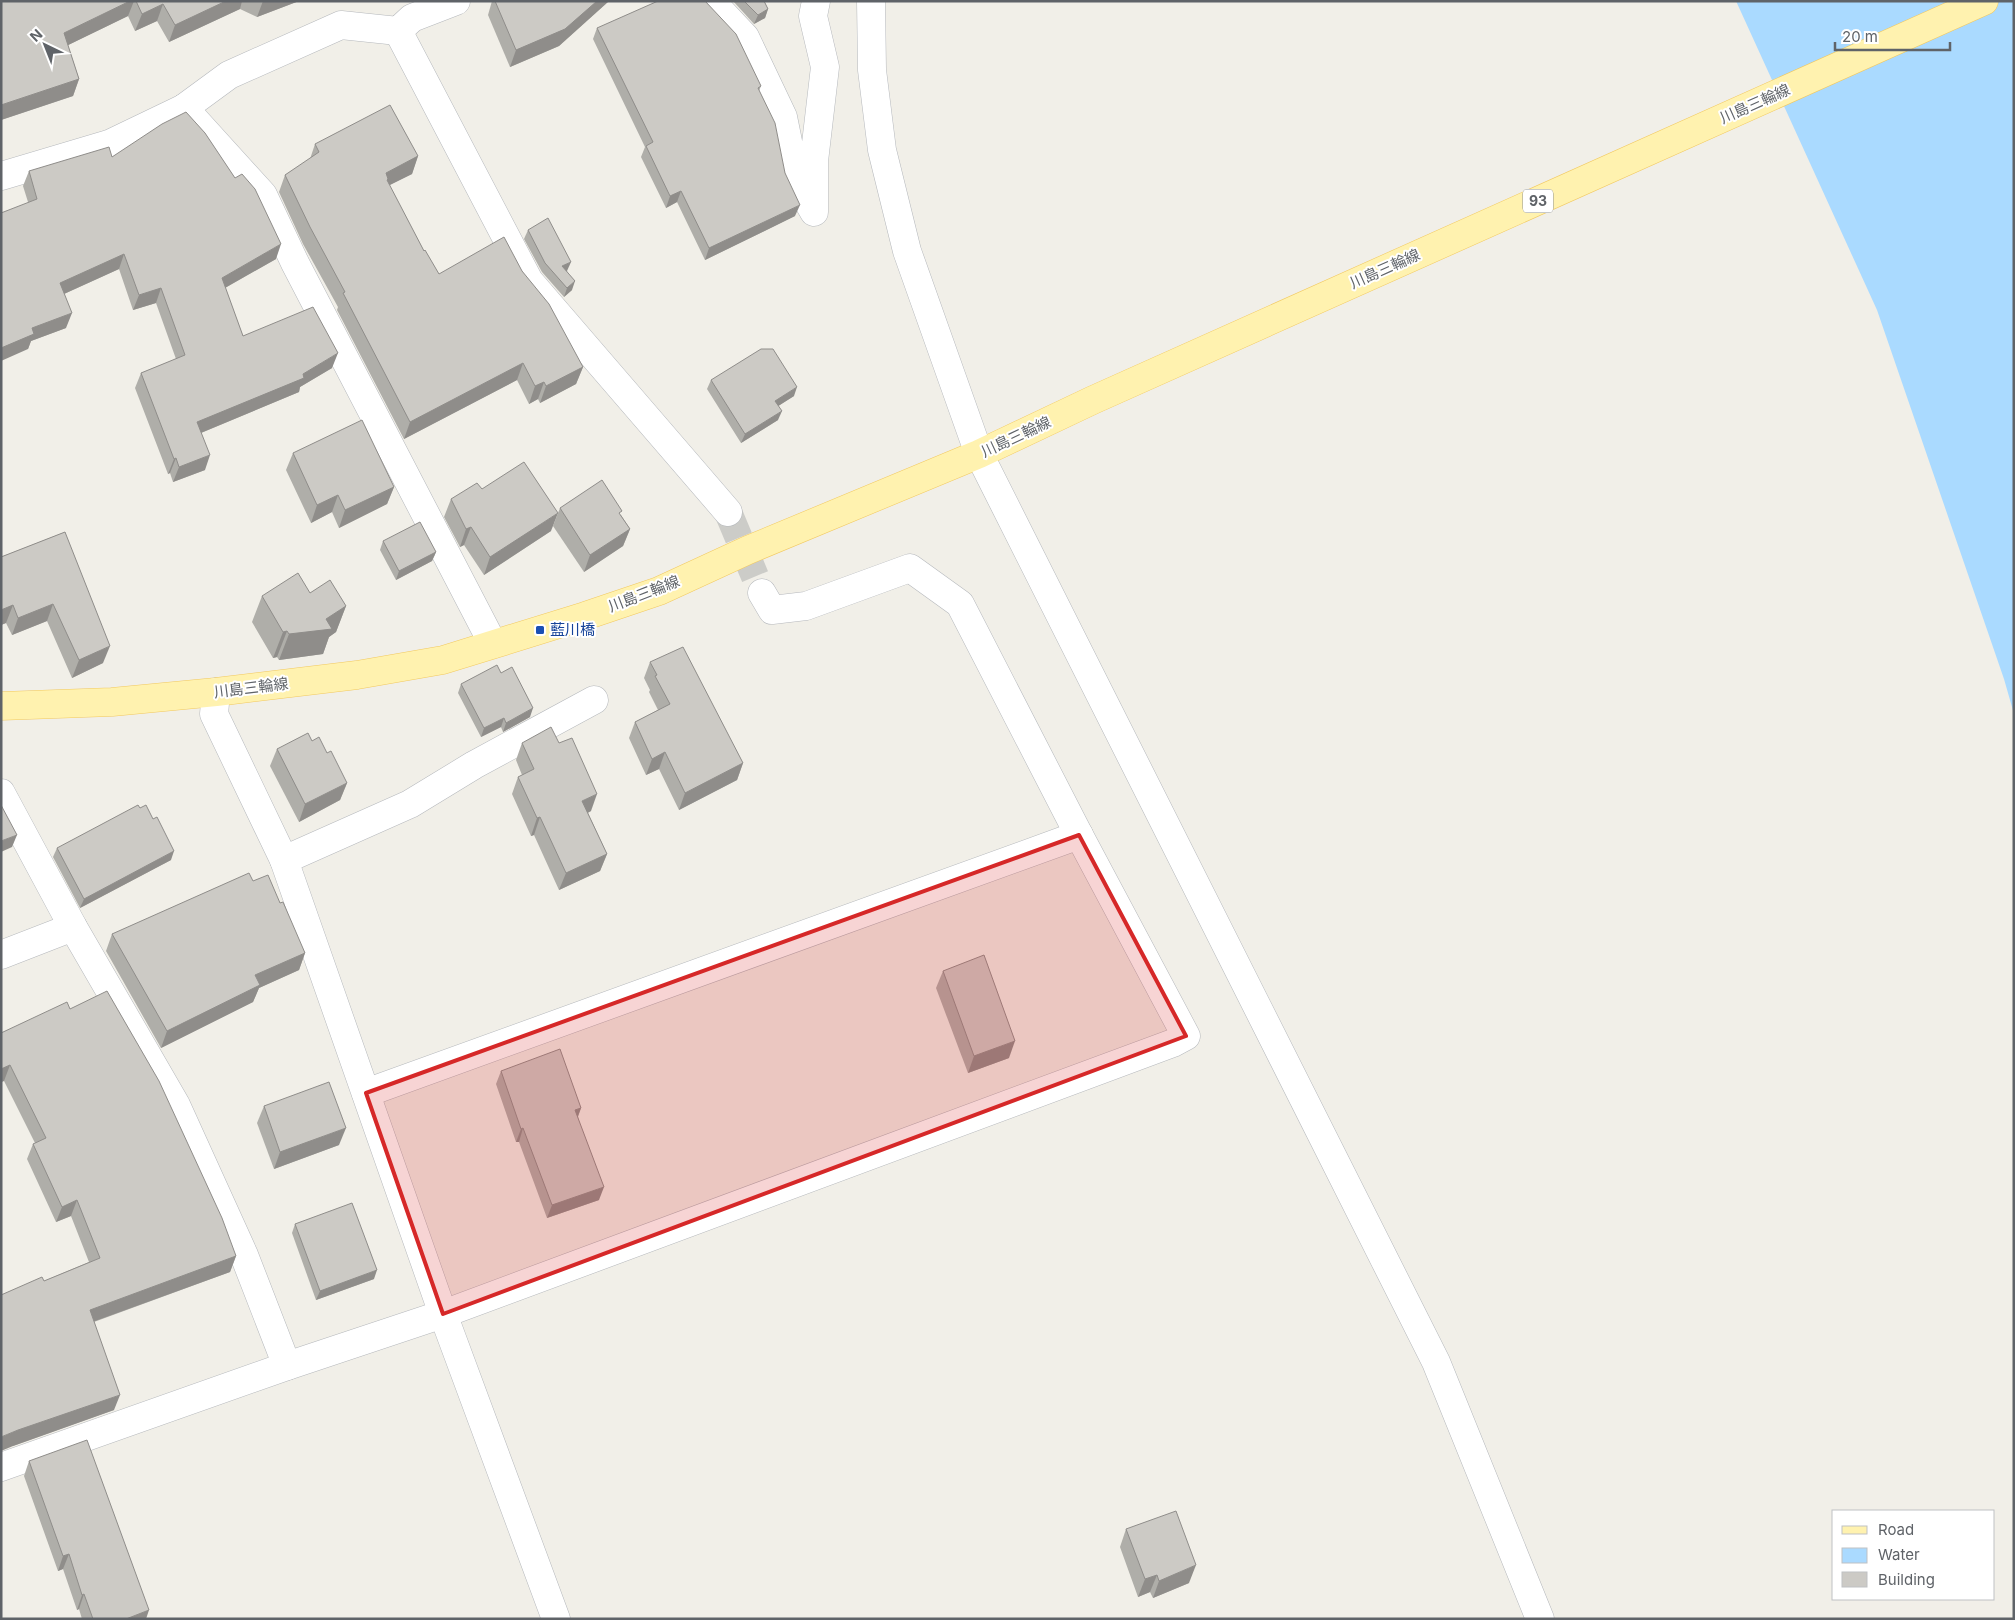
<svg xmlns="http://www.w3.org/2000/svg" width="2015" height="1620" viewBox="0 0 2015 1620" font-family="Inter,'Noto Sans JP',sans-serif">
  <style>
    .water { fill: #aadaff }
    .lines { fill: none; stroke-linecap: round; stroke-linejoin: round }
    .minor-tunnel { stroke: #ccccc8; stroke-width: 28; stroke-dasharray: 28 14; stroke-linecap: butt }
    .minor-casing { stroke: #b5b8bc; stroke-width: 29 }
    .tertiary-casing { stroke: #b5b8bc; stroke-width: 29 }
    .primary-casing { stroke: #f2c960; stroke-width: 29 }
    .minor { stroke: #fff; stroke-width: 28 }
    .tertiary { stroke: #fff; stroke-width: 28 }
    .primary { stroke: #fff2af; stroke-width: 28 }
    .wall { fill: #afaea9 }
    .shaded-wall { fill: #8f8d8a }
    .building { fill: #cccac5; stroke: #8f8d8a }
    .marked { fill: #d62828; fill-opacity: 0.2; stroke: #d62828; stroke-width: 4; stroke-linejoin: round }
    .transit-dot { fill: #1a4fb4; stroke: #fff; stroke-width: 2 }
    .labels { text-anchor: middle; stroke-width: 4; stroke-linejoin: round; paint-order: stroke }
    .shield { fill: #fff; stroke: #8f9295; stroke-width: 1 }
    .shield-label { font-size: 14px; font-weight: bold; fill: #5f6368 }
    .street-label { font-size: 15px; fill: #5f6368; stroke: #fff }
    .transit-label { font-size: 15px; fill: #164399; stroke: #fff; text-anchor: start }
  </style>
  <rect width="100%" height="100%" fill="#f1efe8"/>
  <path class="water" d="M 1736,1 L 2014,1 L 2014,714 L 2004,679 L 1877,310 Z"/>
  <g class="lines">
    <path class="minor-tunnel" d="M 728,512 L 762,593"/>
    <defs>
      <g id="minor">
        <path d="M 711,1 L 745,37 L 783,117 L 796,181 L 814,212 L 814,161 L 825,67 L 813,16 L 816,1"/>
        <path d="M 398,31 L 529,281 L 728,512"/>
        <path d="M 184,108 L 263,195 L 295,263 L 493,644"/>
        <path d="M 1,176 L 109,144 L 184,108 L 229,75 L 341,25 L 398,31 L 412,18 L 456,1"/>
        <path d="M 216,692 L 214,714 L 284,860 L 443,1314 L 556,1619"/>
        <path d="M 1,793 L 73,927 L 176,1105 L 244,1255 L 287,1366"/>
        <path d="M 284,860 L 410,804 L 474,765 L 594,700"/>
        <path d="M 1,955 L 73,927"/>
        <path d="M 366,1093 L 1079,835"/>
        <path d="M 1,1467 L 287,1366 L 443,1314 L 1173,1043 L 1186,1036 L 1079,835 L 960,604 L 910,568 L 806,606 L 772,610 L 762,593"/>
      </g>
      <path id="tertiary" d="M 871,1 L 872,70 L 882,150 L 907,251 L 979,454 L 1436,1362 L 1540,1619"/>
      <path id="primary" d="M 1,706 L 112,702 L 216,692 L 357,675 L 443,660 L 585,616 L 659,591 L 748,550 L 979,454 L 1093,400 L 1984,1"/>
    </defs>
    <use href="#minor" class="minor-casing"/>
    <use href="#tertiary" class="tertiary-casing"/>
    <use href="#primary" class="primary-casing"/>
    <use href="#minor" class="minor"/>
    <use href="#tertiary" class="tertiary"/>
    <use href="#primary" class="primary"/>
  </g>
  <g class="wall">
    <path d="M 1,1 L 299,1 L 257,17 L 240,9 L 169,42 L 157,21 L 135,31 L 128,16 L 68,45 L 79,79 L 73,96 L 1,120 Z"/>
    <path d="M 492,1 L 609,1 L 559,46 L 510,67 L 488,15 Z"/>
    <path d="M 733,1 L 764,1 L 768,9 L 765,18 L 754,24 Z"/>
    <path d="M 597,28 L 761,86 L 759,91 L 785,173 L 795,216 L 705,260 L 677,202 L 666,208 L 641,157 L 645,147 L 593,39 Z"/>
    <path d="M 315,144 L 418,156 L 412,174 L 389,185 L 424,251 L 439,274 L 522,271 L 583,367 L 576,384 L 540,403 L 538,399 L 529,404 L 517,380 L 404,439 L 337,310 L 338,307 L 303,244 L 279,192 L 285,175 L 310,159 Z"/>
    <path d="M 112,157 L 276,259 L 225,288 L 243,336 L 332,368 L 300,387 L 299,392 L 201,433 L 205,470 L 173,482 L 170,473 L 168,474 L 135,388 L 141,373 L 176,359 L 156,303 L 133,310 L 119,269 L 64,294 L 66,328 L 31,341 L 28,349 L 28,202 L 23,186 L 29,171 Z"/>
    <path d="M 528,230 L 567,271 L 572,290 L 564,297 L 542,272 L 524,239 Z"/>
    <path d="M 711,380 L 794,396 L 778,406 L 778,420 L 741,443 L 707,389 Z"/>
    <path d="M 293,453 L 394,487 L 387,504 L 339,528 L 332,512 L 311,523 L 286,470 Z"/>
    <path d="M 482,489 L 551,531 L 484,575 L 464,545 L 460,547 L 444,517 L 451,499 Z"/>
    <path d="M 560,508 L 621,515 L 630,529 L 623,546 L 584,572 L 553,526 Z"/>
    <path d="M 65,532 L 103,663 L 72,678 L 47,621 L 12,635 L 6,623 L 1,625 L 1,557 Z"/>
    <path d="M 383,541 L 436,552 L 432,561 L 396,580 L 380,550 Z"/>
    <path d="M 310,593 L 346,606 L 336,632 L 329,637 L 323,654 L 279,660 L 277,657 L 273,658 L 252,622 L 262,596 Z"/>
    <path d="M 650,662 L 743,763 L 737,780 L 679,810 L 659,769 L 646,775 L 629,738 L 635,722 L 658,710 L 649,692 L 650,690 L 644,678 Z"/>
    <path d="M 501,673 L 530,717 L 503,732 L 501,727 L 481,737 L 458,693 L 461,684 Z"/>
    <path d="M 312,741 L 327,753 L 347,783 L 340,800 L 299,822 L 270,766 L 277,749 Z"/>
    <path d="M 522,743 L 591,811 L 588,813 L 607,854 L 600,871 L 559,890 L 534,835 L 531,836 L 512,794 L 518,777 L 522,775 L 516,760 Z"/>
    <path d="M 57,848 L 171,860 L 80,908 L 53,857 Z"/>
    <path d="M 253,881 L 280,903 L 305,953 L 299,970 L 259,988 L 253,1002 L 161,1048 L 106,951 L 112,934 Z"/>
    <path d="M 943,971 L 1009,1058 L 968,1073 L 936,988 Z"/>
    <path d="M 70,1009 L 236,1256 L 230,1272 L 94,1322 L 114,1410 L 13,1446 L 44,1281 L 89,1262 L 71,1216 L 56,1222 L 27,1159 L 33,1144 L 35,1143 L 4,1081 L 1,1082 L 1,1033 Z"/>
    <path d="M 501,1071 L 581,1108 L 578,1117 L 599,1200 L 547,1218 L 519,1142 L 516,1142 L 496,1084 Z"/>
    <path d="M 264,1106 L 339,1145 L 274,1169 L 257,1123 Z"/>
    <path d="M 295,1224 L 374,1279 L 316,1300 L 292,1233 Z"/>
    <path d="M 29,1461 L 146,1619 L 82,1619 L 79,1609 L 77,1610 L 63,1569 L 58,1571 L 24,1476 Z"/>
    <path d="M 1126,1529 L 1189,1583 L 1153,1598 L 1150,1592 L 1138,1597 L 1120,1547 Z"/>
  </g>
  <g class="shaded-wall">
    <path d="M 130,1 L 134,1 L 128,16 L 58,50 L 64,33 Z"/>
    <path d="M 226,1 L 242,1 L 240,9 L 169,42 L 175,25 Z"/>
    <path d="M 263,1 L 299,1 L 257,17 Z"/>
    <path d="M 597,1 L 609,1 L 559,46 L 510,67 L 516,50 Z"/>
    <path d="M 163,4 L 157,21 L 135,31 L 142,14 Z"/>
    <path d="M 768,9 L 765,18 L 754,24 L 758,15 Z"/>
    <path d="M 79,79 L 73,96 L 1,120 L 1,105 Z"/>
    <path d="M 418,156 L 412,174 L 386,187 L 386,173 Z"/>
    <path d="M 681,191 L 677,202 L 666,208 L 670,196 Z"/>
    <path d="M 800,205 L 795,216 L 705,260 L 709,248 Z"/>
    <path d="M 281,244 L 276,259 L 216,293 L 222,278 Z"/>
    <path d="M 124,254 L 119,269 L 55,298 L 60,283 Z"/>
    <path d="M 571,262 L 567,271 L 559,275 L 562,266 Z"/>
    <path d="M 575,281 L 572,290 L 564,297 L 567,288 Z"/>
    <path d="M 161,288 L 156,303 L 133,310 L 139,295 Z"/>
    <path d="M 72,313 L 66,328 L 31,341 L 28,349 L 1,361 L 1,348 L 32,328 Z"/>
    <path d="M 338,353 L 332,368 L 300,387 L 299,392 L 191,437 L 197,422 L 303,374 Z"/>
    <path d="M 523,363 L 517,380 L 404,439 L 410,422 Z"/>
    <path d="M 583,367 L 576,384 L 540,403 L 546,386 Z"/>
    <path d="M 544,382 L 538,399 L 529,404 L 535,386 Z"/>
    <path d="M 797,387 L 794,396 L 772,410 L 775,401 Z"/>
    <path d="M 782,411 L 778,420 L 741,443 L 745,434 Z"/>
    <path d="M 210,455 L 205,470 L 173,482 L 179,467 Z"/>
    <path d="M 176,458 L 170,473 L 168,474 L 174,459 Z"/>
    <path d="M 394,487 L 387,504 L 339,528 L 345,510 Z"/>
    <path d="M 338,495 L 332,512 L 311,523 L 317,505 Z"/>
    <path d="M 558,513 L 551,531 L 484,575 L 490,557 Z"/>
    <path d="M 471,527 L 464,545 L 460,547 L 466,529 Z"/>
    <path d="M 630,529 L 623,546 L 584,572 L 590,555 Z"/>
    <path d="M 436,552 L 432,561 L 396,580 L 399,571 Z"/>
    <path d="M 53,604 L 47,621 L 12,635 L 18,618 Z"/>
    <path d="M 13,605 L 6,623 L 1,625 L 1,610 Z"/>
    <path d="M 346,606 L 336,632 L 329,637 L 323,654 L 279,660 L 289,634 L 326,619 Z"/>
    <path d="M 287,631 L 277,657 L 273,658 L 283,632 Z"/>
    <path d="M 110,646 L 103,663 L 72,678 L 79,660 Z"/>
    <path d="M 533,708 L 530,717 L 503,732 L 506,723 Z"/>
    <path d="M 504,718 L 501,727 L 481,737 L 484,728 Z"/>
    <path d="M 665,752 L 659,769 L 646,775 L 652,759 Z"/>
    <path d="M 743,763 L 737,780 L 679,810 L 685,793 Z"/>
    <path d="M 347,783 L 340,800 L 299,822 L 305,804 Z"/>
    <path d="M 597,794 L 591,811 L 576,818 L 582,801 Z"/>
    <path d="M 540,817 L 534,835 L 531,836 L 537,818 Z"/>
    <path d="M 17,835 L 12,847 L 1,852 L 1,841 Z"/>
    <path d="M 174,851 L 171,860 L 80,908 L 84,899 Z"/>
    <path d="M 607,854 L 600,871 L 559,890 L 566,873 Z"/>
    <path d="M 305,953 L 299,970 L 259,988 L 253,1002 L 161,1048 L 167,1031 L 255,975 Z"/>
    <path d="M 1015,1041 L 1009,1058 L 968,1073 L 974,1056 Z"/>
    <path d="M 10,1065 L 4,1081 L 1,1082 L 1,1069 Z"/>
    <path d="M 581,1108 L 576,1121 L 575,1110 Z"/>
    <path d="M 346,1128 L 339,1145 L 274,1169 L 280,1152 Z"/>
    <path d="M 523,1128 L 519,1142 L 516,1142 L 521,1129 Z"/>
    <path d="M 604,1187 L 599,1200 L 547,1218 L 552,1205 Z"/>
    <path d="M 77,1200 L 71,1216 L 56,1222 L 62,1207 Z"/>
    <path d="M 236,1256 L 230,1272 L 84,1325 L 90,1310 Z"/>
    <path d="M 377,1270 L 374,1279 L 316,1300 L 320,1291 Z"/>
    <path d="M 120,1395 L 114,1410 L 13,1446 L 1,1451 L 1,1437 L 18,1430 Z"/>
    <path d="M 69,1554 L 63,1569 L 58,1571 L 63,1556 Z"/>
    <path d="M 1196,1565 L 1189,1583 L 1153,1598 L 1159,1581 Z"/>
    <path d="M 1157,1575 L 1150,1592 L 1138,1597 L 1145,1579 Z"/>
    <path d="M 84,1594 L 79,1609 L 77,1610 L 82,1595 Z"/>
    <path d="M 149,1610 L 146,1619 L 126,1619 Z"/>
  </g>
  <g class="building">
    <path d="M 1,1 L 130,1 L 64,33 L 79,79 L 1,105 Z"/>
    <path d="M 136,1 L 226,1 L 175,25 L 163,4 L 142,14 Z"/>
    <path d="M 495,1 L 597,1 L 565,29 L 516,50 Z"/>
    <path d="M 658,1 L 705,1 L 736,34 L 761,86 L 758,88 L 775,123 L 785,173 L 800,205 L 709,248 L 681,191 L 670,196 L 646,146 L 653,142 L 597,28 Z"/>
    <path d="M 744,1 L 764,1 L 768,9 L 758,15 Z"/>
    <path d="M 390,105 L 418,156 L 386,173 L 388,179 L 387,180 L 424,251 L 425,250 L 439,274 L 504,237 L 522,271 L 549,304 L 583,367 L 546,386 L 544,382 L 535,386 L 523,363 L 410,422 L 343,293 L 345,292 L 310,227 L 285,175 L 319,152 L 315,144 Z"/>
    <path d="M 186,112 L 205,133 L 235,178 L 242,174 L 255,189 L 281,244 L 222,278 L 243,336 L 313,307 L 338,353 L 303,374 L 304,378 L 197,422 L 210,455 L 179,467 L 176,458 L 174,459 L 141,373 L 185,355 L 161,288 L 139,295 L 124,254 L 60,283 L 72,313 L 32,328 L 34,334 L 1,348 L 1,213 L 37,199 L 29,171 L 109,147 L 112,157 L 162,124 Z"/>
    <path d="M 548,218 L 571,262 L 562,266 L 575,281 L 567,288 L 545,263 L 528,230 Z"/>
    <path d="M 761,349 L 773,349 L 797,387 L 775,401 L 782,411 L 745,434 L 711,380 Z"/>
    <path d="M 362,420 L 394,487 L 345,510 L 338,495 L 317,505 L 293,453 Z"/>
    <path d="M 524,462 L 558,513 L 490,557 L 471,527 L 466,529 L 451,499 L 477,483 L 482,489 Z"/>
    <path d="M 602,480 L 622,511 L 619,513 L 630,529 L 590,555 L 560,508 Z"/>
    <path d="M 420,522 L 436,552 L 399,571 L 383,541 Z"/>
    <path d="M 65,532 L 110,646 L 79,660 L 53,604 L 18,618 L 13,605 L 1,610 L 1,557 Z"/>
    <path d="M 298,573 L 310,593 L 330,580 L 346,606 L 326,619 L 332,629 L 289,634 L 287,631 L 283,632 L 262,596 Z"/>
    <path d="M 683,647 L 743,763 L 685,793 L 665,752 L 652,759 L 635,722 L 670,704 L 655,676 L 657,675 L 650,662 Z"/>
    <path d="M 497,665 L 501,673 L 512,667 L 533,708 L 506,723 L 504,718 L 484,728 L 461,684 Z"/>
    <path d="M 551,727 L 559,743 L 572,738 L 597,794 L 582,801 L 607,854 L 566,873 L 540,817 L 537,818 L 518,777 L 534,769 L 522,743 Z"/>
    <path d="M 308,733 L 312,741 L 319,737 L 327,753 L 331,751 L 347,783 L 305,804 L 277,749 Z"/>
    <path d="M 1,805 L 17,835 L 1,841 Z"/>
    <path d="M 138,805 L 140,808 L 146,805 L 153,819 L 157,817 L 174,851 L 84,899 L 57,848 Z"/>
    <path d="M 249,873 L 253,881 L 268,875 L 280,903 L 283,902 L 305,953 L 255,975 L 260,985 L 167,1031 L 112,934 Z"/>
    <path d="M 984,955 L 1015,1041 L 974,1056 L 943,971 Z"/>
    <path d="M 107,991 L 159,1081 L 222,1218 L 236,1256 L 90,1310 L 120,1395 L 18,1430 L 1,1437 L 1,1295 L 42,1277 L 44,1281 L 100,1258 L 77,1200 L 62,1207 L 33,1144 L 46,1138 L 10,1065 L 1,1069 L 1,1033 L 67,1002 L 70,1009 Z"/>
    <path d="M 560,1049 L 581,1108 L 575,1110 L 604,1187 L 552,1205 L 523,1128 L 521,1129 L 501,1071 Z"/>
    <path d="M 329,1082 L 346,1128 L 280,1152 L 264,1106 Z"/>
    <path d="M 352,1203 L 377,1270 L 320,1291 L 295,1224 Z"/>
    <path d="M 87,1440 L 149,1610 L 126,1619 L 93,1619 L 84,1594 L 82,1595 L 69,1554 L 63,1556 L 29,1461 Z"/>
    <path d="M 1176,1511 L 1196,1565 L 1159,1581 L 1157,1575 L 1145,1579 L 1126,1529 Z"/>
  </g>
  <path class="marked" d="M 1079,835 L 1186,1036 L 443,1314 L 366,1093 Z"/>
  <rect class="transit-dot" x="535" y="625" width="10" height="10" rx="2.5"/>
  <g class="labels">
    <rect class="shield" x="1523" y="189.5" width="30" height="23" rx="4"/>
    <g class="shield-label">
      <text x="1538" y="206">93</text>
    </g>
    <g class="street-label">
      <text transform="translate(1755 104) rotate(-24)" y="5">川島三輪線</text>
      <text transform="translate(1385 269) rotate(-24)" y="5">川島三輪線</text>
      <text transform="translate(1016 437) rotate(-25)" y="5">川島三輪線</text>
      <text transform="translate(644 594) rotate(-21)" y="5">川島三輪線</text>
      <text transform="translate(251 688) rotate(-7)" y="5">川島三輪線</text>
    </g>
    <g class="transit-label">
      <text x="550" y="635">藍川橋</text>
    </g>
  </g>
  <rect width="2015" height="1620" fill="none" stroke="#5f6368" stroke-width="5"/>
  <rect x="1832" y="1510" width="162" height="90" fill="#ffffff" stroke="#bfc1c3"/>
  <rect x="1842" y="1526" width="25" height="8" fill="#fff2af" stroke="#bfc1c3"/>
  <text x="1878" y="1535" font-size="15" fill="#5f6368">Road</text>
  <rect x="1842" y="1548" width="25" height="15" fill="#aadaff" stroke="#bfc1c3"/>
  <text x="1878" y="1560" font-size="15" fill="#5f6368">Water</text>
  <rect x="1842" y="1572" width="25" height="15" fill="#cccac5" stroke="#bfc1c3"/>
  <text x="1878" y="1585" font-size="15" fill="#5f6368">Building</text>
  <g transform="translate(45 45) rotate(317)" stroke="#ffffff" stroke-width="4" paint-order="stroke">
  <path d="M0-4L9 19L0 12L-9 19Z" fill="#5f6368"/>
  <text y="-8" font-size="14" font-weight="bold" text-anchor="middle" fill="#5f6368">N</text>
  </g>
  <path d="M1835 42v8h115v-8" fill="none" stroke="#5f6368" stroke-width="2.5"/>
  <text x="1842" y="42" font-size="15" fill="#5f6368" stroke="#ffffff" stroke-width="4" paint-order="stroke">20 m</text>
</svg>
